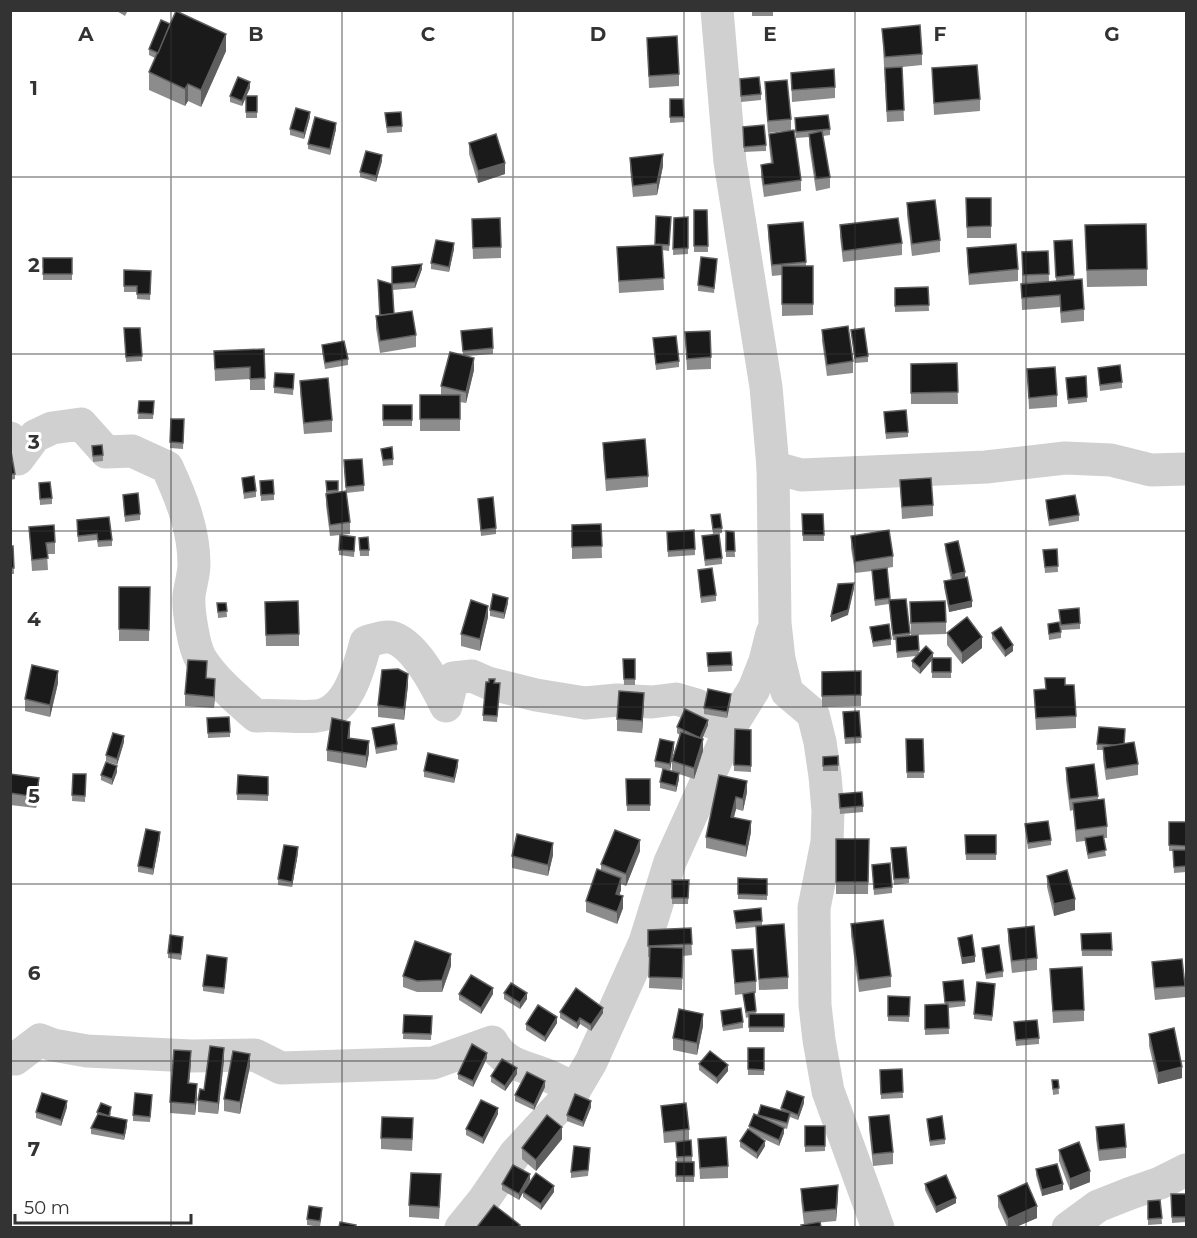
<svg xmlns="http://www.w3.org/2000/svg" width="1197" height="1238" viewBox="0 0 1197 1238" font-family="Montserrat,sans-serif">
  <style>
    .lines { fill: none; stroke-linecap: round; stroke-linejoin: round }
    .minor { stroke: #d0d0d0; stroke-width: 33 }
    .wall { fill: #8c8c8c }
    .shaded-wall { fill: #5f5f5f }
    .building { fill: #1a1a1a; stroke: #5f5f5f; stroke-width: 1.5 }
    .grid { fill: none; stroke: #333; stroke-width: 1.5; stroke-opacity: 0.55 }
    .grid-label { font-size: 20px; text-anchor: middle; font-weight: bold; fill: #333; stroke: #fff; stroke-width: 6; stroke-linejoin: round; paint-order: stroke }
  </style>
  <rect width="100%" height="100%" fill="#fff"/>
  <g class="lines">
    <g class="minor">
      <path d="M 717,10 L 730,162 L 766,387 L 773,467 L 775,623 L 779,659 L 787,692 L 813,714 L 820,742 L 825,776 L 828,811 L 827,842 L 814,908 L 815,1005 L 819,1040 L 828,1091 L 878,1228"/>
      <path d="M 10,438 L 18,459 L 35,436 L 52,428 L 81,424 L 106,452 L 132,451 L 167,467 C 181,497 194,530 194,564 C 194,575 190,586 189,596 C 188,611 194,648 201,659 C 215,681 237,699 256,716 C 276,714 297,718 317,716 C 349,712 359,667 366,642 C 373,640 383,636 390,637 C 414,642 436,685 446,706 L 453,678 L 472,676 L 488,683 L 536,695 L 585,703 L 617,700 L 652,702 L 676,699 L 697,705 L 711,722 L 733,723"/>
      <path d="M 773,467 L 801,475 L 986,467 L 1065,458 L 1111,460 L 1151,470 L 1186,469"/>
      <path d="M 10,1058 L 15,1059 L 40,1040 L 53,1045 L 87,1051 L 192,1056 L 255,1055 L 281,1068 L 433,1063 L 492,1042 C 504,1064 523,1066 544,1074 C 554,1078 565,1084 575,1089"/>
      <path d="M 461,1228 L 483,1201 L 515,1154 L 575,1089 L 591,1062 L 645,942 L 670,862 L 733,723 L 754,689 L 765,661 L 772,633"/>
      <path d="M 1068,1228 L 1098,1206 L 1131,1193 L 1160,1183 L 1186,1170"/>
    </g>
  </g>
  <g class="wall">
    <path d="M 115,10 L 128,10 L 125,16 Z"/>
    <rect x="639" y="10" width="34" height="2"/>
    <rect x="752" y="10" width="21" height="6"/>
    <path d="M 882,29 L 922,54 L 922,65 L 902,67 L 904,121 L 887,122 Z"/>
    <path d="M 647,38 L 679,74 L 679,86 L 649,88 Z"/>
    <path d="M 149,49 L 226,51 L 201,107 L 188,101 L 185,106 L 149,90 L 149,72 L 155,58 L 149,55 Z"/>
    <path d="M 932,68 L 980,99 L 980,111 L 934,115 Z"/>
    <path d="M 791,73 L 835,87 L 835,98 L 792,102 Z"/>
    <path d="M 740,79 L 761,94 L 761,100 L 741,102 Z"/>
    <path d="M 765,82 L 791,119 L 791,130 L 801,180 L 801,191 L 764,197 L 761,176 L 761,165 L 771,163 L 769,145 L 769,134 L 785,131 L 768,133 L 765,93 Z"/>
    <path d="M 250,88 L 246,96 L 257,96 L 257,118 L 246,118 L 246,97 L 242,106 L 230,102 L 230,96 Z"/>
    <path d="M 670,99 L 683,99 L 684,122 L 670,123 Z"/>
    <path d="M 385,113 L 402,126 L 402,132 L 387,133 Z"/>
    <path d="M 310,117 L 304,139 L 290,135 L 290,129 Z"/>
    <path d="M 795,118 L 830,129 L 830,135 L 823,136 L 830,177 L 830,188 L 816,191 L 809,145 L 809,137 L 796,138 Z"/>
    <path d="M 743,127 L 766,145 L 766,151 L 744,152 Z"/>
    <path d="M 336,129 L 330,155 L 308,149 L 308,144 Z"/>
    <path d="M 469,143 L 505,174 L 478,183 L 469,154 Z"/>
    <path d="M 630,158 L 663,166 L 657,195 L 633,197 L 630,169 Z"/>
    <path d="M 382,161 L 376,182 L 360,177 L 360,172 Z"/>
    <path d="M 966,198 L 991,198 L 991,238 L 967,238 Z"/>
    <path d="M 907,203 L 940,240 L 940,252 L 912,256 L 907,215 Z"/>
    <path d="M 694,210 L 707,210 L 708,252 L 694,252 Z"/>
    <path d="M 656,216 L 671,217 L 669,251 L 662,250 L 664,290 L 619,293 L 617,247 L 655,245 Z"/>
    <path d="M 688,217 L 688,254 L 673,255 L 674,218 Z"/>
    <path d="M 472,219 L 501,247 L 501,258 L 473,259 Z"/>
    <path d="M 768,225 L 806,262 L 806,266 L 813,266 L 813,315 L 782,316 L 782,275 L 772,276 L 768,236 Z"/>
    <path d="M 840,225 L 902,243 L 902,255 L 843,262 L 840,237 Z"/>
    <path d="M 1085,225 L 1147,269 L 1147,286 L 1087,287 Z"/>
    <path d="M 1072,240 L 1074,280 L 1084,309 L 1084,321 L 1061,323 L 1060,307 L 1022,310 L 1021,284 L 1022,283 L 1022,252 L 1048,251 L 1049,281 L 1056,281 L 1054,241 Z"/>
    <path d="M 967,248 L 1018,269 L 1018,281 L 969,285 L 967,260 Z"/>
    <path d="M 454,249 L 449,272 L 431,269 L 431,263 Z"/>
    <rect x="43" y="258" width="29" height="22"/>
    <path d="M 717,265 L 714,293 L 698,291 L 698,285 Z"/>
    <path d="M 422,269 L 415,288 L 393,290 L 394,313 L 416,335 L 416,347 L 380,353 L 376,328 L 376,316 L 379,316 L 378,280 L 392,284 Z"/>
    <path d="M 124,270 L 151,271 L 150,300 L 137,299 L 137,292 L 124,292 Z"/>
    <path d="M 928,287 L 929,311 L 895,312 L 895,288 Z"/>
    <path d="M 124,328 L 140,328 L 142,361 L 126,362 Z"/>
    <path d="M 822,330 L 853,361 L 853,373 L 827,376 L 822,341 Z"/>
    <path d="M 851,330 L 868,356 L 868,362 L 855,363 Z"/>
    <path d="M 461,331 L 493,348 L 493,354 L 467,356 L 474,370 L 466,403 L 460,402 L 460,431 L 420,431 L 420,395 L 441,395 L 441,386 L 463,355 Z"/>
    <path d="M 685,332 L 711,357 L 711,369 L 687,370 Z"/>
    <path d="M 653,338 L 679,361 L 679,367 L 656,370 Z"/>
    <path d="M 322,345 L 348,359 L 348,365 L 325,369 L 322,351 Z"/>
    <path d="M 264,349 L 265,390 L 250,390 L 250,379 L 215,381 L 214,351 Z"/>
    <path d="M 957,363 L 958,404 L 911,404 L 911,364 Z"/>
    <path d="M 1098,368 L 1122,382 L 1122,388 L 1100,391 Z"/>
    <path d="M 1027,369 L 1057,395 L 1057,407 L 1029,409 Z"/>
    <path d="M 294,374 L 293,395 L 274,393 L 274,387 Z"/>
    <path d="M 1066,378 L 1087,397 L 1087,402 L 1068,404 Z"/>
    <path d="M 300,381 L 332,420 L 332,432 L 304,434 L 300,392 Z"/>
    <path d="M 139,401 L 154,401 L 153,419 L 138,419 Z"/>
    <rect x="383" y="405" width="29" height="21"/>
    <path d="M 884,412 L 908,432 L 908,437 L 886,439 Z"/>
    <path d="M 171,419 L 184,419 L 183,449 L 170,448 Z"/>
    <path d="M 603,443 L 648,476 L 648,487 L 606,491 L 603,455 Z"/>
    <path d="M 10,446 L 15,474 L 15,479 L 10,480 Z"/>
    <path d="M 92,446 L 103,455 L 103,461 L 93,462 Z"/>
    <path d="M 381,449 L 393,459 L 393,465 L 383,466 Z"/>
    <path d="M 344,466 L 364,485 L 364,491 L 346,493 Z"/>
    <path d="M 242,478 L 256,491 L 256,497 L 244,499 Z"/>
    <path d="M 900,480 L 933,505 L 933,516 L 902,519 Z"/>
    <path d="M 260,481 L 274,494 L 274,500 L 261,501 Z"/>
    <path d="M 326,481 L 338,481 L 338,492 L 350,522 L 350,534 L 330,536 L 326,505 Z"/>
    <path d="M 39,483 L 52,498 L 52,504 L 40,505 Z"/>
    <path d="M 123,495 L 140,514 L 140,520 L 125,522 Z"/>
    <path d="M 478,499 L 496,528 L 496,534 L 481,536 Z"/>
    <path d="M 1046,500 L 1079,515 L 1079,521 L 1049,526 L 1046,506 Z"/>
    <path d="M 802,514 L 823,514 L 824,541 L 803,541 Z"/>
    <path d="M 711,515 L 722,528 L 722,533 L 713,534 Z"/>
    <path d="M 77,520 L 112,540 L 112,546 L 98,547 L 97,540 L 78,542 Z"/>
    <path d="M 601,524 L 602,558 L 572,559 L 572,525 Z"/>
    <path d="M 29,527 L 55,542 L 55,554 L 47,554 L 48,570 L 32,571 Z"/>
    <path d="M 726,531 L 734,532 L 735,557 L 726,557 Z"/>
    <path d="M 667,532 L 695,549 L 695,555 L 668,557 Z"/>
    <path d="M 702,536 L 722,558 L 722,564 L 705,566 Z"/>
    <path d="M 851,536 L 893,556 L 893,567 L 887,568 L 890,600 L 906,599 L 910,636 L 918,635 L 919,653 L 933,658 L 951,658 L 951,678 L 932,678 L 932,660 L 920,674 L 912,667 L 912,661 L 916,656 L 897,658 L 896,640 L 893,640 L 889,604 L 875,606 L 872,571 L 855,573 L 851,548 Z"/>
    <path d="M 359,538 L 369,550 L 369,556 L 360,556 Z"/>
    <path d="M 355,543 L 354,557 L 339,555 L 339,550 Z"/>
    <path d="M 945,544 L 965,577 L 972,607 L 949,612 L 944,587 L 944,581 L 951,580 L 945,550 Z"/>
    <path d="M 10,546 L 13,546 L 14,574 L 10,574 Z"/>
    <path d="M 1057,549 L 1058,572 L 1045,573 L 1043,550 Z"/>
    <path d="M 698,570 L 716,595 L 716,601 L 701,603 Z"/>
    <path d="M 119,587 L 150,587 L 149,641 L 119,641 Z"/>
    <path d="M 265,602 L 299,634 L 299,646 L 266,646 Z"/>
    <path d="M 910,602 L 946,622 L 946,634 L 911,635 Z"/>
    <path d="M 217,603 L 226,603 L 227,617 L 218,618 Z"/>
    <path d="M 508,603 L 504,619 L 490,616 L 490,610 Z"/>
    <path d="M 1059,610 L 1080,623 L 1080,629 L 1061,630 Z"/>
    <path d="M 488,617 L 480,651 L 461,646 L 461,634 Z"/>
    <path d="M 1048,624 L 1061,632 L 1061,638 L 1049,640 Z"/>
    <path d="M 870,627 L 891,639 L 891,645 L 873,647 Z"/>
    <path d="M 947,633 L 982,648 L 962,664 L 947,645 Z"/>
    <path d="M 992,633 L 1013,651 L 1005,657 L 992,639 Z"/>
    <path d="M 731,652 L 732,671 L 708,672 L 707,653 Z"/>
    <path d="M 623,659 L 635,659 L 635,685 L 624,685 Z"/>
    <path d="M 861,671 L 861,706 L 822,707 L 822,672 Z"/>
    <path d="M 1045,678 L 1065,685 L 1076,716 L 1076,728 L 1036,730 L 1034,690 L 1045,689 Z"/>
    <path d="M 207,679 L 215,691 L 214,708 L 185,706 L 185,694 Z"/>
    <path d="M 58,683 L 50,717 L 25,711 L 25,699 Z"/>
    <path d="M 494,683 L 500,689 L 497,722 L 483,721 L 483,715 Z"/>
    <path d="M 408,685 L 404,720 L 378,717 L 378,705 Z"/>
    <path d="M 731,699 L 727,718 L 704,714 L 704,708 Z"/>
    <path d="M 644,704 L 642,733 L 617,731 L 617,719 Z"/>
    <path d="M 859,711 L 861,743 L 845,744 L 843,712 Z"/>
    <path d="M 207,718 L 230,732 L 230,737 L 208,738 Z"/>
    <path d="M 708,725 L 702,739 L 703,751 L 694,779 L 679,774 L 679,779 L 676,792 L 660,788 L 660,782 L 672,771 L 672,761 L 680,735 L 677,733 L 677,727 Z"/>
    <path d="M 372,728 L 397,744 L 397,750 L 376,754 Z"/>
    <path d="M 735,729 L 751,730 L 751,772 L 734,771 Z"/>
    <path d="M 350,733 L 350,738 L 369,753 L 366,768 L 327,761 L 327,750 Z"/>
    <path d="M 906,739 L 923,739 L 924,778 L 907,778 Z"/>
    <path d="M 124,742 L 117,765 L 106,761 L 106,755 Z"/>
    <path d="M 1097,744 L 1124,744 L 1138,764 L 1138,775 L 1106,780 L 1103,759 L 1103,750 L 1097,750 Z"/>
    <path d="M 674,748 L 670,770 L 655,767 L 655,761 Z"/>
    <path d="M 838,756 L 838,771 L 823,771 L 823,757 Z"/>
    <path d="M 458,766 L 454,783 L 424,777 L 424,771 Z"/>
    <path d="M 1066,768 L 1098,796 L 1098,800 L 1107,826 L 1107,838 L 1103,838 L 1106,856 L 1088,859 L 1085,841 L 1076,842 L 1073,810 L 1070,811 L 1066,780 Z"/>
    <path d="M 117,772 L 112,785 L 101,780 L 101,775 Z"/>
    <path d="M 10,774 L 39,790 L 36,808 L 10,805 Z"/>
    <path d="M 73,774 L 86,774 L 85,802 L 72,801 Z"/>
    <path d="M 719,775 L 747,792 L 743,811 L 736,809 L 734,817 L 751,832 L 746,857 L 706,848 L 706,837 Z"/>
    <path d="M 268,777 L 268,801 L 237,800 L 237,794 Z"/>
    <path d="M 626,779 L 650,779 L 650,811 L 627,811 Z"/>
    <path d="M 839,794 L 863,806 L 863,812 L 840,814 Z"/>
    <path d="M 1169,822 L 1186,822 L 1186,872 L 1174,873 L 1173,851 L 1169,851 Z"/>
    <path d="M 1025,824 L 1051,840 L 1051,845 L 1028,849 Z"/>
    <path d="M 965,835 L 996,835 L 996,860 L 966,860 Z"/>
    <path d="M 160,838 L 153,875 L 138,872 L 138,866 Z"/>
    <path d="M 836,839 L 869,839 L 868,894 L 836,894 Z"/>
    <path d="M 640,851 L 626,886 L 621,884 L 621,890 L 619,895 L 623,908 L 617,924 L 586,912 L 586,901 L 601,870 L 601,864 Z"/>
    <path d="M 298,853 L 292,887 L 278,885 L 278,879 Z"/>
    <path d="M 891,853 L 909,878 L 909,883 L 894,885 Z"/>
    <path d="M 553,855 L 548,876 L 512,868 L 512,856 Z"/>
    <path d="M 872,865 L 892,887 L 892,893 L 874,895 Z"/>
    <path d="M 1047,876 L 1075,910 L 1054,916 L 1047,887 Z"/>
    <path d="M 738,878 L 767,879 L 767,900 L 738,899 Z"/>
    <path d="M 672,880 L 689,880 L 688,904 L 672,904 Z"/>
    <path d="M 734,911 L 762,921 L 762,926 L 788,977 L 788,989 L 759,990 L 756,927 L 736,929 Z"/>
    <path d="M 851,924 L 891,976 L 891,987 L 859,992 L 851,936 Z"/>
    <path d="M 691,928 L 692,955 L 683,956 L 682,990 L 649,988 L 650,957 L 648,957 L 648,930 Z"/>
    <path d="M 1008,929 L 1037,958 L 1037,970 L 1012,973 L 1008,941 Z"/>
    <path d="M 1111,933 L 1112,956 L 1082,956 L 1081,934 Z"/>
    <path d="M 958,938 L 975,962 L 962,964 L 958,943 Z"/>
    <path d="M 183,942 L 181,960 L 168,958 L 168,953 Z"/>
    <path d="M 982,948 L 1003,971 L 1003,977 L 986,979 L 982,953 Z"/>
    <path d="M 732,950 L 756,981 L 756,993 L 754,993 L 756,1014 L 784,1014 L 784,1032 L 749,1032 L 749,1017 L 746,1018 L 743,994 L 735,995 Z"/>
    <path d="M 1152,962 L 1185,986 L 1185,997 L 1155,1000 L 1152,973 Z"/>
    <path d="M 227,964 L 224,994 L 203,991 L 203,986 Z"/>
    <path d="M 451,966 L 442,992 L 417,992 L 403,987 L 403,976 Z"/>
    <path d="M 1050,969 L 1084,1010 L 1084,1021 L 1053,1023 Z"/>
    <path d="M 943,982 L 965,1001 L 965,1006 L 948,1008 L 949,1034 L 925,1035 L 925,1005 L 945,1004 Z"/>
    <path d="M 995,990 L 992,1021 L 974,1019 L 974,1014 Z"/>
    <path d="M 504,993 L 527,999 L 520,1009 L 504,999 Z"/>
    <path d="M 459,994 L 493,994 L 481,1014 L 459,1000 Z"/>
    <path d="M 888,996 L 910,997 L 909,1022 L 888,1021 Z"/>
    <path d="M 721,1011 L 743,1022 L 743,1028 L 723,1031 L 721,1017 Z"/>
    <path d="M 560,1012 L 603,1013 L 591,1031 L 580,1024 L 577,1029 L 560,1018 Z"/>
    <path d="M 404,1015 L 432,1016 L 431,1040 L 403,1039 Z"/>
    <path d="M 1014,1022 L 1039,1038 L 1039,1044 L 1016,1046 Z"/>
    <path d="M 557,1023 L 545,1042 L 526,1030 L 526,1024 Z"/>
    <path d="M 703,1026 L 697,1055 L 673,1050 L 673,1038 Z"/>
    <path d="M 1149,1034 L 1182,1078 L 1158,1084 L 1149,1046 Z"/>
    <rect x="748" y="1048" width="16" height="27"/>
    <path d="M 487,1058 L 473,1087 L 458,1079 L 458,1074 Z"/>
    <path d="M 224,1060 L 218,1114 L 198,1112 L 198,1100 Z"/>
    <path d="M 191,1063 L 189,1083 L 197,1096 L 195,1115 L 170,1113 L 170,1102 Z"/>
    <path d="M 699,1064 L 728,1071 L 717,1084 L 699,1070 Z"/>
    <path d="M 250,1066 L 240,1114 L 224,1111 L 224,1099 Z"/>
    <path d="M 902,1069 L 903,1098 L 881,1099 L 880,1070 Z"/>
    <path d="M 517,1074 L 505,1091 L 491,1082 L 491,1076 Z"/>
    <path d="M 1052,1080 L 1058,1080 L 1059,1094 L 1053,1095 Z"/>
    <path d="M 545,1087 L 534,1110 L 515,1101 L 515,1095 Z"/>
    <path d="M 152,1100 L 150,1122 L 133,1121 L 133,1115 Z"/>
    <path d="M 804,1103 L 798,1120 L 790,1117 L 787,1129 L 784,1128 L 784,1133 L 779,1146 L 760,1137 L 765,1146 L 757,1159 L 740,1147 L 740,1141 L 749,1130 L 749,1126 L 758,1116 L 781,1110 L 781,1108 Z"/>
    <path d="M 661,1106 L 689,1129 L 689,1141 L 692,1156 L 692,1161 L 694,1162 L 694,1182 L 676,1182 L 676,1162 L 677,1162 L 676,1142 L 664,1143 Z"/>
    <path d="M 67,1107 L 61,1126 L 36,1118 L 36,1112 Z"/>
    <path d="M 591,1107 L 583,1127 L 567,1121 L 567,1115 Z"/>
    <path d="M 97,1112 L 111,1113 L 110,1117 L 127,1126 L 124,1140 L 91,1134 L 91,1128 L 97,1116 Z"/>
    <path d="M 498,1114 L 483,1144 L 466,1135 L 466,1129 Z"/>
    <path d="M 869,1117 L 893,1152 L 893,1164 L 873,1166 L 869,1129 Z"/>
    <path d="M 927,1119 L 945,1139 L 945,1144 L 930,1146 Z"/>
    <path d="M 805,1126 L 825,1126 L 825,1151 L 805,1152 Z"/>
    <path d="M 1096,1127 L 1126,1147 L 1126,1158 L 1099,1161 L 1096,1139 Z"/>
    <path d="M 413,1129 L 412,1151 L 381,1149 L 381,1138 Z"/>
    <path d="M 562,1139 L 536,1171 L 522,1159 L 522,1148 Z"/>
    <path d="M 698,1139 L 728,1166 L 728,1178 L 700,1179 Z"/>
    <path d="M 1059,1150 L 1090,1182 L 1070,1190 L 1059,1161 Z"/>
    <path d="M 590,1153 L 588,1176 L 571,1178 L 571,1172 Z"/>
    <path d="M 1036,1169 L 1063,1190 L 1042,1196 L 1036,1175 Z"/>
    <path d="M 530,1180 L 524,1191 L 554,1192 L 541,1210 L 523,1197 L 523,1192 L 519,1200 L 502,1190 L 502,1184 Z"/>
    <path d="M 925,1184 L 956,1203 L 936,1213 L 925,1190 Z"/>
    <path d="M 441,1186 L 439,1219 L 409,1217 L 409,1205 Z"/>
    <path d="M 801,1189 L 838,1197 L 836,1221 L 804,1224 L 801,1200 Z"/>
    <path d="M 1171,1194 L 1186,1194 L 1186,1222 L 1172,1223 Z"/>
    <path d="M 998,1196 L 1037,1218 L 1016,1227 L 1007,1227 L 998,1207 Z"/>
    <path d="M 1160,1200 L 1162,1224 L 1148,1225 L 1148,1201 Z"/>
    <path d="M 322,1214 L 320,1227 L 307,1225 L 307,1219 Z"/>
  </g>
  <g class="shaded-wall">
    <path d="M 226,34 L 226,51 L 201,107 L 201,90 Z"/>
    <path d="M 250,82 L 250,88 L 242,106 L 242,101 Z"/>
    <path d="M 188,84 L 188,101 L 185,106 L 185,89 Z"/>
    <path d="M 310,112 L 310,117 L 304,139 L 304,133 Z"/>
    <path d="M 336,123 L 336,129 L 330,155 L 330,149 Z"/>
    <path d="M 663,154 L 663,166 L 657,195 L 657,183 Z"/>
    <path d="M 382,155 L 382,161 L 376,182 L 376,176 Z"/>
    <path d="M 505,163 L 505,174 L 478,183 L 478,171 Z"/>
    <path d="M 454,243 L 454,249 L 449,272 L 449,267 Z"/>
    <path d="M 422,264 L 422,269 L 415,288 L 415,282 Z"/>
    <path d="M 474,358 L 474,370 L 466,403 L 466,392 Z"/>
    <path d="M 965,572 L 965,578 L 952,581 L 952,575 Z"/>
    <path d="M 854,583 L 854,589 L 848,615 L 831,622 L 831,616 Z"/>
    <path d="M 508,598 L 508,603 L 504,619 L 504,613 Z"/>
    <path d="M 972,601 L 972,607 L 949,612 L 949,606 Z"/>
    <path d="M 488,606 L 488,617 L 480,651 L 480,639 Z"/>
    <path d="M 982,637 L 982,648 L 962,664 L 962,653 Z"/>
    <path d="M 1013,645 L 1013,651 L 1005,657 L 1005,651 Z"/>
    <path d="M 933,653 L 933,659 L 920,674 L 920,668 Z"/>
    <path d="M 58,671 L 58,683 L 50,717 L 50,705 Z"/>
    <path d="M 408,674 L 408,685 L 404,720 L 404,709 Z"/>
    <path d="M 215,679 L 215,691 L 214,708 L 214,697 Z"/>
    <path d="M 644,693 L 644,704 L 642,733 L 642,721 Z"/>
    <path d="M 731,694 L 731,699 L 727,718 L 727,712 Z"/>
    <path d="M 708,720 L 708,725 L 700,744 L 700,738 Z"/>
    <path d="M 350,722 L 350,733 L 348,749 L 348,738 Z"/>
    <path d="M 124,736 L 124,742 L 117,765 L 117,759 Z"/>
    <path d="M 703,739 L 703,751 L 694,779 L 694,768 Z"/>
    <path d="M 369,741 L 369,753 L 366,768 L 366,756 Z"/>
    <path d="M 674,742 L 674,748 L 670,770 L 670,764 Z"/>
    <path d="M 458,760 L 458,766 L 454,783 L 454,778 Z"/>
    <path d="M 117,766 L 117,772 L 112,785 L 112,779 Z"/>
    <path d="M 679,773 L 679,779 L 676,792 L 676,786 Z"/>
    <path d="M 39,778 L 39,790 L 36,808 L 36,797 Z"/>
    <path d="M 747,781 L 747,792 L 743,811 L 743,799 Z"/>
    <path d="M 736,797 L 736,809 L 731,828 L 731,817 Z"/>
    <path d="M 751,821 L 751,832 L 746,857 L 746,846 Z"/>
    <path d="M 160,832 L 160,838 L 153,875 L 153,869 Z"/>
    <path d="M 640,840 L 640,851 L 626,886 L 626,874 Z"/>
    <path d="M 553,843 L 553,855 L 548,876 L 548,865 Z"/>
    <path d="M 298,847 L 298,853 L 292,887 L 292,882 Z"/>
    <path d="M 621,878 L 621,890 L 616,905 L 616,894 Z"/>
    <path d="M 623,896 L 623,908 L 617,924 L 617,912 Z"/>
    <path d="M 1075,899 L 1075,910 L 1054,916 L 1054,904 Z"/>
    <path d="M 451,954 L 451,966 L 442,992 L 442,980 Z"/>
    <path d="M 975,956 L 975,962 L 962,964 L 962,958 Z"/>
    <path d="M 493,988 L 493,994 L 481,1014 L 481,1008 Z"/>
    <path d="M 527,993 L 527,999 L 520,1009 L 520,1003 Z"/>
    <path d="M 603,1008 L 603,1013 L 591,1031 L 591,1025 Z"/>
    <path d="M 703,1014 L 703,1026 L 697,1055 L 697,1043 Z"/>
    <path d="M 557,1017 L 557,1023 L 545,1042 L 545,1037 Z"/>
    <path d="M 580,1018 L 580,1024 L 577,1029 L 577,1023 Z"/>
    <path d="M 224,1048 L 224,1060 L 218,1114 L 218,1103 Z"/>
    <path d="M 191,1051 L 191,1063 L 188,1095 L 188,1083 Z"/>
    <path d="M 487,1053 L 487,1058 L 473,1087 L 473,1081 Z"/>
    <path d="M 250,1054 L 250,1066 L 240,1114 L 240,1102 Z"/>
    <path d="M 728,1065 L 728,1071 L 717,1084 L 717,1078 Z"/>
    <path d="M 1182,1067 L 1182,1078 L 1158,1084 L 1158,1073 Z"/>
    <path d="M 517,1068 L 517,1074 L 505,1091 L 505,1086 Z"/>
    <path d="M 545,1081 L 545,1087 L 534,1110 L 534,1105 Z"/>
    <path d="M 197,1084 L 197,1096 L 195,1115 L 195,1104 Z"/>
    <path d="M 804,1097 L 804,1103 L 798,1120 L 798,1115 Z"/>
    <path d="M 67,1101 L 67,1107 L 61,1126 L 61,1120 Z"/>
    <path d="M 591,1101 L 591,1107 L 583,1127 L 583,1122 Z"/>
    <path d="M 498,1108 L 498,1114 L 483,1144 L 483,1138 Z"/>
    <path d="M 127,1120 L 127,1126 L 124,1140 L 124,1135 Z"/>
    <path d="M 562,1127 L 562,1139 L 536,1171 L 536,1160 Z"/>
    <path d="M 784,1128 L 784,1133 L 779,1146 L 779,1140 Z"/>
    <path d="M 765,1141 L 765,1146 L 757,1159 L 757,1153 Z"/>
    <path d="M 1090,1171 L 1090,1182 L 1070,1190 L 1070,1179 Z"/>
    <path d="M 530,1174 L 530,1180 L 519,1200 L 519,1194 Z"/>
    <path d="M 1063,1184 L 1063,1190 L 1042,1196 L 1042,1190 Z"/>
    <path d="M 838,1185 L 838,1197 L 836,1221 L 836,1209 Z"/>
    <path d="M 554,1186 L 554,1192 L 541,1210 L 541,1204 Z"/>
    <path d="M 956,1198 L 956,1203 L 936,1213 L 936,1207 Z"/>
    <path d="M 1037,1206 L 1037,1218 L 1016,1227 L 1008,1227 L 1008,1219 Z"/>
  </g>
  <g class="building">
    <path d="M 176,11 L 226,34 L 201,90 L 188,84 L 185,89 L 149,72 Z"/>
    <path d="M 161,20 L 170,24 L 158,53 L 149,49 Z"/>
    <path d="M 920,25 L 922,54 L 885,57 L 882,29 Z"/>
    <path d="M 677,36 L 679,74 L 649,76 L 647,38 Z"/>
    <path d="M 977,65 L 980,99 L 934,103 L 932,68 Z"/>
    <path d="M 902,67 L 904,110 L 887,111 L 885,68 Z"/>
    <path d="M 834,69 L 835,87 L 792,90 L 791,73 Z"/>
    <path d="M 238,77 L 250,82 L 242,101 L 230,96 Z"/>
    <path d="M 759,77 L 761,94 L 741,96 L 740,79 Z"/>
    <path d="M 787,80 L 791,119 L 768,121 L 765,82 Z"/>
    <rect x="246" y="96" width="11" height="16"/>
    <path d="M 670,99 L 683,99 L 684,117 L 670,117 Z"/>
    <path d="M 296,108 L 310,112 L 304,133 L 290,129 Z"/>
    <path d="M 401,112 L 402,126 L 387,127 L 385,113 Z"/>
    <path d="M 828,115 L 830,129 L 796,132 L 795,118 Z"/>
    <path d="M 315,117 L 336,123 L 330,149 L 308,144 Z"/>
    <path d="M 764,125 L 766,145 L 744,147 L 743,127 Z"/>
    <path d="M 794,130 L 801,180 L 764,185 L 761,165 L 773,163 L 769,134 Z"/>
    <path d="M 822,131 L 830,177 L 816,179 L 809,134 Z"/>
    <path d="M 496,134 L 505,163 L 478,171 L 469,143 Z"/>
    <path d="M 366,151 L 382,155 L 376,176 L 360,172 Z"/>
    <path d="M 663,154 L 657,183 L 633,186 L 630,158 Z"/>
    <path d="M 966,198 L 991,198 L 991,226 L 967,227 Z"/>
    <path d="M 935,200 L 940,240 L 912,244 L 907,203 Z"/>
    <path d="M 694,210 L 707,210 L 708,246 L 694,246 Z"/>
    <path d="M 656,216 L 671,217 L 669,245 L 655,244 Z"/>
    <path d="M 688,217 L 688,248 L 673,249 L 674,218 Z"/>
    <path d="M 500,218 L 501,247 L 473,248 L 472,219 Z"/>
    <path d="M 898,218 L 902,243 L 843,251 L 840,225 Z"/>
    <path d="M 803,222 L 806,262 L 772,265 L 768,225 Z"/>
    <path d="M 1146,224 L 1147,269 L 1087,270 L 1085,225 Z"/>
    <path d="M 436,240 L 454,243 L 449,267 L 431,263 Z"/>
    <path d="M 1072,240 L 1074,275 L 1056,277 L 1054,241 Z"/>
    <path d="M 1016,244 L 1018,269 L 969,274 L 967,248 Z"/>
    <path d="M 662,245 L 664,278 L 619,281 L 617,247 Z"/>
    <path d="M 1048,251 L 1049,274 L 1023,275 L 1022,252 Z"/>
    <path d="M 701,257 L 717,259 L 714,288 L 698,285 Z"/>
    <rect x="43" y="258" width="29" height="16"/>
    <path d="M 422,264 L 415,282 L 392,284 L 392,267 Z"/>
    <rect x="782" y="266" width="31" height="38"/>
    <path d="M 124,270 L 151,271 L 150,294 L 137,294 L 137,286 L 124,286 Z"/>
    <path d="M 1082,279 L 1084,309 L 1061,312 L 1060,295 L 1022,298 L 1021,284 Z"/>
    <path d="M 378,280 L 392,284 L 394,314 L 380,315 Z"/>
    <path d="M 928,287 L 929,305 L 895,306 L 895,288 Z"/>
    <path d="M 412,311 L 416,335 L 380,341 L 376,316 Z"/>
    <path d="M 848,326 L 853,361 L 827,365 L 822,330 Z"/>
    <path d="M 124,328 L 140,328 L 142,356 L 126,357 Z"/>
    <path d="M 492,328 L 493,348 L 463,351 L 461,331 Z"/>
    <path d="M 864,328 L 868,356 L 855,358 L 851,330 Z"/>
    <path d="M 710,331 L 711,357 L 687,359 L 685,332 Z"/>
    <path d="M 676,336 L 679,361 L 656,364 L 653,338 Z"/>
    <path d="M 344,341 L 348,359 L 325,363 L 322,345 Z"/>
    <path d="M 264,349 L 265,378 L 250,379 L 250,367 L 215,369 L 214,351 Z"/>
    <path d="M 450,352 L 474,358 L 466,392 L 441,386 Z"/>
    <path d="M 957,363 L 958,392 L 911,393 L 911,364 Z"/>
    <path d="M 1120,365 L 1122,382 L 1100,385 L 1098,368 Z"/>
    <path d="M 1055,367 L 1057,395 L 1029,398 L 1027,369 Z"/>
    <path d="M 275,373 L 294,374 L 293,389 L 274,387 Z"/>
    <path d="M 1086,376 L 1087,397 L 1068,399 L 1066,378 Z"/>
    <path d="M 328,378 L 332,420 L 304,423 L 300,381 Z"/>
    <rect x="420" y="395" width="40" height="24"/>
    <path d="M 139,401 L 154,401 L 153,414 L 138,413 Z"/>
    <rect x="383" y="405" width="29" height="15"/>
    <path d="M 906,410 L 908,432 L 886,433 L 884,412 Z"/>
    <path d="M 171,419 L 184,419 L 183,443 L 170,442 Z"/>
    <path d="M 645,439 L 648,476 L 606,479 L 603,443 Z"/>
    <path d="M 102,445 L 103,455 L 93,456 L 92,446 Z"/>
    <path d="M 10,446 L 15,474 L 10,474 Z"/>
    <path d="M 392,447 L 393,459 L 383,460 L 381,449 Z"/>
    <path d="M 362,459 L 364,485 L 346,487 L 344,460 Z"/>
    <path d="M 254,476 L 256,491 L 244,493 L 242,478 Z"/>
    <path d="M 931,478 L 933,505 L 902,507 L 900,480 Z"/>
    <path d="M 273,480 L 274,494 L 261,495 L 260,481 Z"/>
    <path d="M 326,481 L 338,481 L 338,490 L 327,491 Z"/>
    <path d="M 50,482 L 52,498 L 40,499 L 39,483 Z"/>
    <path d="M 346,491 L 350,522 L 330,525 L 326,494 Z"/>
    <path d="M 138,493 L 140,514 L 125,516 L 123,495 Z"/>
    <path d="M 1075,495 L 1079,515 L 1049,520 L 1046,500 Z"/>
    <path d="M 493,497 L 496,528 L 481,530 L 478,499 Z"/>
    <path d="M 720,514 L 722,528 L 713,529 L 711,515 Z"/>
    <path d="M 802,514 L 823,514 L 824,535 L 803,535 Z"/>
    <path d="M 109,517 L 112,540 L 98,541 L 97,534 L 78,536 L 77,520 Z"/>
    <path d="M 601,524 L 602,546 L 572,547 L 572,525 Z"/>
    <path d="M 54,525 L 55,542 L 46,543 L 48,558 L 32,560 L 29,527 Z"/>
    <path d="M 694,530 L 695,549 L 668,551 L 667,532 Z"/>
    <path d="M 889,530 L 893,556 L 855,562 L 851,536 Z"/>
    <path d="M 726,531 L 734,532 L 735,551 L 726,551 Z"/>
    <path d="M 719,534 L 722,558 L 705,560 L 702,536 Z"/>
    <path d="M 340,535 L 355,537 L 354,551 L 339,550 Z"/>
    <path d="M 368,537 L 369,550 L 360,550 L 359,538 Z"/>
    <path d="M 958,541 L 965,572 L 952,575 L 945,544 Z"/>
    <path d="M 10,546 L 13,546 L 14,568 L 10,568 Z"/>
    <path d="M 1057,549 L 1058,566 L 1045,567 L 1043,550 Z"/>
    <path d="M 712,568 L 716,595 L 701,597 L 698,570 Z"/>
    <path d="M 887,568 L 890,598 L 875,600 L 872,570 Z"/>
    <path d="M 967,577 L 972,601 L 949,606 L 944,581 Z"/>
    <path d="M 854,583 L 848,610 L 831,616 L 838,584 Z"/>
    <path d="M 119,587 L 150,587 L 149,630 L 119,629 Z"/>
    <path d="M 493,594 L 508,598 L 504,613 L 490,610 Z"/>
    <path d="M 906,599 L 910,633 L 893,635 L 889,600 Z"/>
    <path d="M 471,600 L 488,606 L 480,639 L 461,634 Z"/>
    <path d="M 298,601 L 299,634 L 266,635 L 265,602 Z"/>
    <path d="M 945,601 L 946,622 L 911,623 L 910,602 Z"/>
    <path d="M 217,603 L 226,603 L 227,611 L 218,612 Z"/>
    <path d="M 1079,608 L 1080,623 L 1061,625 L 1059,610 Z"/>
    <path d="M 967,617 L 982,637 L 962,653 L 947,633 Z"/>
    <path d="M 1059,622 L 1061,632 L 1049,634 L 1048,624 Z"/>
    <path d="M 889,624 L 891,639 L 873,642 L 870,627 Z"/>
    <path d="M 1001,627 L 1013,645 L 1005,651 L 992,633 Z"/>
    <path d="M 918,635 L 919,650 L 897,652 L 896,637 Z"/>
    <path d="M 926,646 L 933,653 L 920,668 L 912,661 Z"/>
    <path d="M 731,652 L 732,665 L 708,666 L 707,653 Z"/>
    <rect x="932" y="658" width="19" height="14"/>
    <path d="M 623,659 L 635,659 L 635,679 L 624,679 Z"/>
    <path d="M 188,660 L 207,661 L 206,678 L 215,679 L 214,697 L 185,694 Z"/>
    <path d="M 32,665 L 58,671 L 50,705 L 25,699 Z"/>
    <path d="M 398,669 L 408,674 L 404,709 L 378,705 L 382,670 Z"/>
    <path d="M 861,671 L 861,695 L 822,696 L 822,672 Z"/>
    <path d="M 1045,678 L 1065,678 L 1065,685 L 1074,685 L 1076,716 L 1036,718 L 1034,690 L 1046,689 Z"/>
    <path d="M 489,679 L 495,679 L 494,683 L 500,683 L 497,716 L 483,715 L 486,682 L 489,682 Z"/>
    <path d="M 708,689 L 731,694 L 727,712 L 704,708 Z"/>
    <path d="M 619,691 L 644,693 L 642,721 L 617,719 Z"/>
    <path d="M 685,709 L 708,720 L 700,738 L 677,727 Z"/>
    <path d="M 859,711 L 861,737 L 845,738 L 843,712 Z"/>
    <path d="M 229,717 L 230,732 L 208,733 L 207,718 Z"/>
    <path d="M 332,718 L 350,722 L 348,738 L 369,741 L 366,756 L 327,750 Z"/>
    <path d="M 394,724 L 397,744 L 376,748 L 372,728 Z"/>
    <path d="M 1099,727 L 1125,729 L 1124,744 L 1113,745 L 1097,744 Z"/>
    <path d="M 735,729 L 751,730 L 751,766 L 734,765 Z"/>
    <path d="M 681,732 L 703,739 L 694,768 L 672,761 Z"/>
    <path d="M 113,733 L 124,736 L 117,759 L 106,755 Z"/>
    <path d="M 660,739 L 674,742 L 670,764 L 655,761 Z"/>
    <path d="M 906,739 L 923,739 L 924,772 L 907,772 Z"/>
    <path d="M 1134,742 L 1138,764 L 1106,769 L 1103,747 Z"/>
    <path d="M 428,753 L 458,760 L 454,778 L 424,771 Z"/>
    <path d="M 838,756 L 838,765 L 823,766 L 823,757 Z"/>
    <path d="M 106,762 L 117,766 L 112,779 L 101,775 Z"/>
    <path d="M 1094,764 L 1098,796 L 1070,799 L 1066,768 Z"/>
    <path d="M 663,769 L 679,773 L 676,786 L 660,782 Z"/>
    <path d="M 10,774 L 39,778 L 36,797 L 10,793 Z"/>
    <path d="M 73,774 L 86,774 L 85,796 L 72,795 Z"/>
    <path d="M 238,775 L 268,777 L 268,795 L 237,794 Z"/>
    <path d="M 719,775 L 747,781 L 743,799 L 736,797 L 731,817 L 751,821 L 746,846 L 706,837 Z"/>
    <path d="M 626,779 L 650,779 L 650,805 L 627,805 Z"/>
    <path d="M 862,792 L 863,806 L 840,808 L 839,794 Z"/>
    <path d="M 1104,799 L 1107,826 L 1076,830 L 1073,803 Z"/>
    <path d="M 1048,821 L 1051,840 L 1028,843 L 1025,824 Z"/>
    <path d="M 1169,822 L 1186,822 L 1186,846 L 1169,845 Z"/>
    <path d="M 146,829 L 160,832 L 153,869 L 138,866 Z"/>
    <path d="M 615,830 L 640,840 L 626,874 L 601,864 Z"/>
    <path d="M 517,834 L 553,843 L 548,865 L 512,856 Z"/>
    <path d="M 965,835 L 996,835 L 996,854 L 966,854 Z"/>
    <path d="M 1103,835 L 1106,850 L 1088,854 L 1085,838 Z"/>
    <path d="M 836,839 L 869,839 L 868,882 L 836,882 Z"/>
    <path d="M 284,845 L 298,847 L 292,882 L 278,879 Z"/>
    <path d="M 906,847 L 909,878 L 894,879 L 891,848 Z"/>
    <path d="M 1173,850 L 1186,850 L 1186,866 L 1174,867 Z"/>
    <path d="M 890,863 L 892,887 L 874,889 L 872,865 Z"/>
    <path d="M 597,869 L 621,878 L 616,894 L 623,896 L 617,912 L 586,901 Z"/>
    <path d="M 1067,870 L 1075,899 L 1054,904 L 1047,876 Z"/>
    <path d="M 738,878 L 767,879 L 767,895 L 738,894 Z"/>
    <path d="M 672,880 L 689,880 L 688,898 L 672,898 Z"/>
    <path d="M 761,908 L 762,921 L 736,923 L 734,911 Z"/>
    <path d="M 883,920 L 891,976 L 859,980 L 851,924 Z"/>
    <path d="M 784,924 L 788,977 L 759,979 L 756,926 Z"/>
    <path d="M 1034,926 L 1037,958 L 1012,961 L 1008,929 Z"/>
    <path d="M 691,928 L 692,944 L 648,946 L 648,930 Z"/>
    <path d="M 1111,933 L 1112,950 L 1082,950 L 1081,934 Z"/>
    <path d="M 170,935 L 183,937 L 181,954 L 168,953 Z"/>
    <path d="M 972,935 L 975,956 L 962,958 L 958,938 Z"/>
    <path d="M 415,941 L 451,954 L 442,980 L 417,981 L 403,976 Z"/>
    <path d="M 999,945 L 1003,971 L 986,974 L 982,948 Z"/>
    <path d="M 650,947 L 683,948 L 682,978 L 649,977 Z"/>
    <path d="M 753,949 L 756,981 L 735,983 L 732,950 Z"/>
    <path d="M 207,955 L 227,958 L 224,988 L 203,986 Z"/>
    <path d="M 1182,959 L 1185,986 L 1155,988 L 1152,962 Z"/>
    <path d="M 1082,967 L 1084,1010 L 1053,1011 L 1050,969 Z"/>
    <path d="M 471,975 L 493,988 L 481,1008 L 459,994 Z"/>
    <path d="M 963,980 L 965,1001 L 945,1002 L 943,982 Z"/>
    <path d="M 977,982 L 995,984 L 992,1016 L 974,1014 Z"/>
    <path d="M 511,983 L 527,993 L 520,1003 L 504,993 Z"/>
    <path d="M 576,988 L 603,1008 L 591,1025 L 580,1018 L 577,1023 L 560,1012 Z"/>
    <path d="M 754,992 L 756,1011 L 746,1012 L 743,994 Z"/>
    <path d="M 888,996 L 910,997 L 909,1016 L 888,1016 Z"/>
    <path d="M 948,1004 L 949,1028 L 925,1029 L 925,1005 Z"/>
    <path d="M 538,1005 L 557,1017 L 545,1037 L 526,1024 Z"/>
    <path d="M 741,1008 L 743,1022 L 723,1026 L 721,1011 Z"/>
    <path d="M 679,1009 L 703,1014 L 697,1043 L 673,1038 Z"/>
    <rect x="749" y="1014" width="35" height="13"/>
    <path d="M 404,1015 L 432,1016 L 431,1034 L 403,1033 Z"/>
    <path d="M 1037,1020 L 1039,1038 L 1016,1040 L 1014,1022 Z"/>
    <path d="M 1174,1028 L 1182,1067 L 1158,1073 L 1149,1034 Z"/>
    <path d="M 472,1044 L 487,1053 L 473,1081 L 458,1074 Z"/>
    <path d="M 210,1046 L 224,1048 L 218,1103 L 198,1100 L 200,1089 L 204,1090 Z"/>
    <path d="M 748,1048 L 764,1048 L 764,1070 L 748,1069 Z"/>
    <path d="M 174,1050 L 191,1051 L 188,1083 L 197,1084 L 195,1104 L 170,1102 Z"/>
    <path d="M 233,1051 L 250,1054 L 240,1102 L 224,1099 Z"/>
    <path d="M 710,1051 L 728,1065 L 717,1078 L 699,1064 Z"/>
    <path d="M 502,1059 L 517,1068 L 505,1086 L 491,1076 Z"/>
    <path d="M 902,1069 L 903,1092 L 881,1094 L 880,1070 Z"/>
    <path d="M 527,1072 L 545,1081 L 534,1105 L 515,1095 Z"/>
    <path d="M 1052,1080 L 1058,1080 L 1059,1088 L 1053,1089 Z"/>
    <path d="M 787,1091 L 804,1097 L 798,1115 L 781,1108 Z"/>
    <path d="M 42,1093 L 67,1101 L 61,1120 L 36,1112 Z"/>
    <path d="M 135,1093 L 152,1095 L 150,1117 L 133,1115 Z"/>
    <path d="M 575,1094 L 591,1101 L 583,1122 L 567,1115 Z"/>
    <path d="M 481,1100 L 498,1108 L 483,1138 L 466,1129 Z"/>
    <path d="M 101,1103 L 111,1107 L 109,1116 L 97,1112 Z"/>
    <path d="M 686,1103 L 689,1129 L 664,1132 L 661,1106 Z"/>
    <path d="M 761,1105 L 790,1113 L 787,1123 L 758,1115 Z"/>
    <path d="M 98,1114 L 127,1120 L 124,1135 L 91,1128 Z"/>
    <path d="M 754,1114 L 784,1128 L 779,1140 L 749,1126 Z"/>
    <path d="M 547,1115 L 562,1127 L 536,1160 L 522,1148 Z"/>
    <path d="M 889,1115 L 893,1152 L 873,1154 L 869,1117 Z"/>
    <path d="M 942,1116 L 945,1139 L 930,1141 L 927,1119 Z"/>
    <path d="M 382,1117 L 413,1118 L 412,1139 L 381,1138 Z"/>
    <path d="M 1124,1124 L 1126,1147 L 1099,1150 L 1096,1127 Z"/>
    <rect x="805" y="1126" width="20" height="20"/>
    <path d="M 748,1129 L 765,1141 L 757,1153 L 740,1141 Z"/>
    <path d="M 726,1137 L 728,1166 L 700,1168 L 698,1139 Z"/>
    <path d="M 691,1140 L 692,1156 L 677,1157 L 676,1142 Z"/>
    <path d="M 1079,1142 L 1090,1171 L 1070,1179 L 1059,1150 Z"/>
    <path d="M 574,1146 L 590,1148 L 588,1170 L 571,1172 Z"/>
    <rect x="676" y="1162" width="18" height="14"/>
    <path d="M 1057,1164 L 1063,1184 L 1042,1190 L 1036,1169 Z"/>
    <path d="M 513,1165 L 530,1174 L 519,1194 L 502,1184 Z"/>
    <path d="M 411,1173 L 441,1174 L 439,1207 L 409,1205 Z"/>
    <path d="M 536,1173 L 554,1186 L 541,1204 L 523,1192 Z"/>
    <path d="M 946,1175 L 956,1198 L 936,1207 L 925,1184 Z"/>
    <path d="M 1027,1183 L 1037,1206 L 1008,1219 L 998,1196 Z"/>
    <path d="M 838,1185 L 836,1209 L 804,1212 L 801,1189 Z"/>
    <path d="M 1171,1194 L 1186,1194 L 1186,1217 L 1172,1217 Z"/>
    <path d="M 1160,1200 L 1162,1218 L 1148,1219 L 1148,1201 Z"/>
    <path d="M 494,1205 L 520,1225 L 518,1227 L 477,1227 Z"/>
    <path d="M 309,1206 L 322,1208 L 320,1221 L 307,1219 Z"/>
    <path d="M 340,1222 L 356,1225 L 355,1227 L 339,1227 Z"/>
    <path d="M 820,1222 L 821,1227 L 802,1227 L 801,1225 Z"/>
  </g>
  <path class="grid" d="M 171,10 L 171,1228M 342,10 L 342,1228M 513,10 L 513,1228M 684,10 L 684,1228M 855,10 L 855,1228M 1026,10 L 1026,1228M 10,177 L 1186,177M 10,354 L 1186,354M 10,531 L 1186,531M 10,707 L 1186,707M 10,884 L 1186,884M 10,1061 L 1186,1061"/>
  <g class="grid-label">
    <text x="86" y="41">A</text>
    <text x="256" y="41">B</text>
    <text x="428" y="41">C</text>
    <text x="598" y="41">D</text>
    <text x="770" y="41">E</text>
    <text x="940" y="41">F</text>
    <text x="1112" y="41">G</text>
    <text x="34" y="95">1</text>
    <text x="34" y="272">2</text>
    <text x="34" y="449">3</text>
    <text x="34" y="626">4</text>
    <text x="34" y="803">5</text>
    <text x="34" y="980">6</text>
    <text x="34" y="1156">7</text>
  </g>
  <rect width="1197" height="1238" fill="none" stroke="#333333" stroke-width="24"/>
  <path d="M15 1214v9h176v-9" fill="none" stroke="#333333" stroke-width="3"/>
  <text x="24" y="1214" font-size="18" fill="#333333" stroke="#ffffff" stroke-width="4.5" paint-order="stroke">50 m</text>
</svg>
